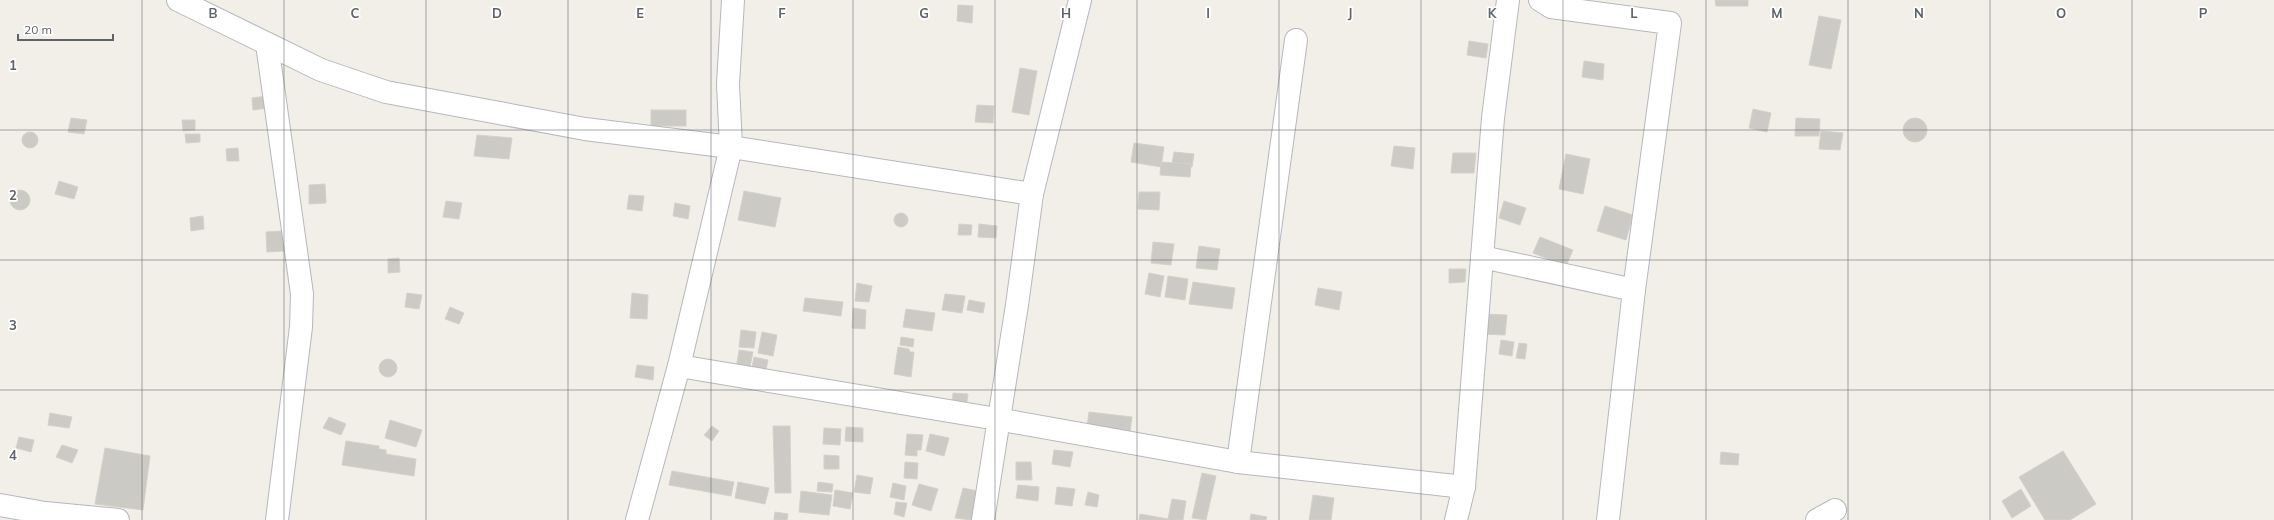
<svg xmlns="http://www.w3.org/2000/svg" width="2274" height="520" viewBox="0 0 2274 520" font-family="Mulish,sans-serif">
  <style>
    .building { fill: #cccac5; stroke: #d6d1c6 }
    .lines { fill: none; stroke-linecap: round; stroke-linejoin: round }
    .minor-casing { stroke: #b5b8bc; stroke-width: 24 }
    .minor { stroke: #fff; stroke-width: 22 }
    .grid { fill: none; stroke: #5f6368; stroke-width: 1; stroke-opacity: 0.55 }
    .grid-label { font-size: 13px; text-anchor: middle; font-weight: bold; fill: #5f6368; stroke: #fff; stroke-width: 3.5; stroke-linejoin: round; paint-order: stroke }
  </style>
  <rect width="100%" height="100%" fill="#f1efe8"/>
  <g class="building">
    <path d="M 1715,0 L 1748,0 L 1748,6 L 1716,6 Z"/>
    <path d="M 958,5 L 973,6 L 972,23 L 957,21 Z"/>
    <path d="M 1819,16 L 1841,20 L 1831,69 L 1809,65 Z"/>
    <path d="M 1469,41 L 1488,44 L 1486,58 L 1467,55 Z"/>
    <path d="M 1584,61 L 1604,64 L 1603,80 L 1582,77 Z"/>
    <path d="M 1020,68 L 1037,71 L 1029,115 L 1012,112 Z"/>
    <path d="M 267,96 L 268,108 L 253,110 L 252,98 Z"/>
    <path d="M 977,105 L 994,106 L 993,123 L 975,122 Z"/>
    <path d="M 1753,109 L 1771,113 L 1767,132 L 1749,128 Z"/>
    <rect x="651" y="110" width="35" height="16"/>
    <path d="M 71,118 L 87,120 L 84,134 L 68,132 Z"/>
    <path d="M 1796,118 L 1820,119 L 1819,136 L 1795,136 Z"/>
    <circle cx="1915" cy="130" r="12"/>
    <path d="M 182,120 L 195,120 L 195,130 L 183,131 Z"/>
    <path d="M 1821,131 L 1843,133 L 1840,150 L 1819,149 Z"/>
    <circle cx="30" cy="140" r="8"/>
    <path d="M 185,134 L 200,134 L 200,142 L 186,143 Z"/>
    <path d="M 477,135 L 512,138 L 509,159 L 474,156 Z"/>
    <path d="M 1134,143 L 1164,147 L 1161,167 L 1131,162 Z"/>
    <path d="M 1394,146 L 1415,148 L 1413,169 L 1391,166 Z"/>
    <path d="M 238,148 L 239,161 L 227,161 L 226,149 Z"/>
    <path d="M 1174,152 L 1194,154 L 1192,167 L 1172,164 Z"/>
    <path d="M 1453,153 L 1476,153 L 1474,173 L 1451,173 Z"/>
    <path d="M 1566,154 L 1590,159 L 1583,194 L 1559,189 Z"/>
    <path d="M 1161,162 L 1191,164 L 1190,177 L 1160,175 Z"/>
    <path d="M 59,181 L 78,187 L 74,199 L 55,194 Z"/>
    <path d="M 325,184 L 326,203 L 309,204 L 309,185 Z"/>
    <circle cx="20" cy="200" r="10"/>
    <path d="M 744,191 L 781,198 L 775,227 L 738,220 Z"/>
    <path d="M 1139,192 L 1160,192 L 1159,210 L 1138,209 Z"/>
    <path d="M 629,195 L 644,196 L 642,211 L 627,209 Z"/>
    <path d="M 446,201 L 462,203 L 459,219 L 443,217 Z"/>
    <path d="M 1504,201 L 1526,208 L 1520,225 L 1499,218 Z"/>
    <path d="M 675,203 L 690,206 L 688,219 L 673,216 Z"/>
    <path d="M 1605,206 L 1633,215 L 1626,240 L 1597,231 Z"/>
    <circle cx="901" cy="220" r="7"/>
    <path d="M 203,216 L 204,229 L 191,231 L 190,218 Z"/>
    <path d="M 959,224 L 972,225 L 971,235 L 958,235 Z"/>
    <path d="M 979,224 L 997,226 L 996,238 L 978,237 Z"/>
    <path d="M 282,231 L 284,251 L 267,252 L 266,232 Z"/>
    <path d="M 1540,237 L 1573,250 L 1566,266 L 1533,253 Z"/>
    <path d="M 1153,242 L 1174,244 L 1171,265 L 1151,263 Z"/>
    <path d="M 1199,246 L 1220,249 L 1217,270 L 1196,268 Z"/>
    <path d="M 399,258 L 400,272 L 388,273 L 388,259 Z"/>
    <path d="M 1449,269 L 1466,269 L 1465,282 L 1449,283 Z"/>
    <path d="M 1149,273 L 1164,276 L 1160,297 L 1145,294 Z"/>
    <path d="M 1168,276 L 1188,279 L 1185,300 L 1165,297 Z"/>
    <path d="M 1193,282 L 1235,288 L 1232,309 L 1189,304 Z"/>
    <path d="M 857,283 L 872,286 L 869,302 L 855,301 Z"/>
    <path d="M 1318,288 L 1342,292 L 1339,310 L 1315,305 Z"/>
    <path d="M 407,293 L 422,295 L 419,309 L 405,307 Z"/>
    <path d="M 632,293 L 648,295 L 647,319 L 630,318 Z"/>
    <path d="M 945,294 L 965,296 L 962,313 L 942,310 Z"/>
    <path d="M 805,298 L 843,302 L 841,316 L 803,311 Z"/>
    <path d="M 969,300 L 985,303 L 983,313 L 967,310 Z"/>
    <path d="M 450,307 L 464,313 L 459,324 L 445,319 Z"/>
    <path d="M 853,308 L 866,310 L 865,329 L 852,328 Z"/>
    <path d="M 906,309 L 935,313 L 932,331 L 903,327 Z"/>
    <path d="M 1483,314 L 1507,315 L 1505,335 L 1481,334 Z"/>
    <path d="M 741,330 L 756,332 L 754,348 L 739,347 Z"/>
    <path d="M 762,332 L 777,335 L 773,356 L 758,353 Z"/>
    <path d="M 901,337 L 914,339 L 913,347 L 900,345 Z"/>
    <path d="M 1501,340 L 1514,342 L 1512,356 L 1499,354 Z"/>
    <path d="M 1519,343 L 1527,344 L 1525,359 L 1516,358 Z"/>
    <path d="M 898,347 L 909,349 L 910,352 L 914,352 L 911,377 L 894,374 Z"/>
    <path d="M 739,350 L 753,352 L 749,372 L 736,370 Z"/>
    <path d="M 754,357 L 768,360 L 765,375 L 751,372 Z"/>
    <circle cx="388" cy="368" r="9"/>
    <path d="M 637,365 L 654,367 L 653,380 L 635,377 Z"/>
    <path d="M 953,393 L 968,394 L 966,408 L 952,406 Z"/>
    <path d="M 1089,412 L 1132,417 L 1130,432 L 1087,427 Z"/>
    <path d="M 50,413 L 72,417 L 69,428 L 48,425 Z"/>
    <path d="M 329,417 L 346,424 L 341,435 L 323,428 Z"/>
    <path d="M 390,420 L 422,430 L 416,447 L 385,438 Z"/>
    <path d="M 712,426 L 719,431 L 712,441 L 704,435 Z"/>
    <path d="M 773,426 L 790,426 L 791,493 L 775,493 Z"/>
    <path d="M 846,427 L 863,428 L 863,442 L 845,441 Z"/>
    <path d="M 824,428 L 841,429 L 840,445 L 823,444 Z"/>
    <path d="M 907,434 L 923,435 L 921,450 L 917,450 L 917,456 L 905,455 Z"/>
    <path d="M 930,434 L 949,438 L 944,456 L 926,451 Z"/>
    <path d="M 19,437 L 34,440 L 31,452 L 16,448 Z"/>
    <path d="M 346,441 L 379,446 L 379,449 L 386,450 L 386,454 L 416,459 L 414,476 L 342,465 Z"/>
    <path d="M 62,445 L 78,450 L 72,463 L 56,457 Z"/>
    <path d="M 105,448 L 150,456 L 143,510 L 95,504 Z"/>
    <path d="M 1054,450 L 1073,452 L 1070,467 L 1052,464 Z"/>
    <path d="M 2063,451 L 2096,504 L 2070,520 L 2045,520 L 2019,477 Z"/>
    <path d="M 1721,452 L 1739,454 L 1738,465 L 1720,464 Z"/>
    <path d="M 824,455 L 839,456 L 839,469 L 824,469 Z"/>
    <path d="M 905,462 L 918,463 L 917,479 L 904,478 Z"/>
    <path d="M 1016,462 L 1031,462 L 1032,480 L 1016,480 Z"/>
    <path d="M 672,471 L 734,482 L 731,496 L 669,485 Z"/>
    <path d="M 1202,473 L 1216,476 L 1206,520 L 1192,518 Z"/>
    <path d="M 857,475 L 873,478 L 870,494 L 854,492 Z"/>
    <path d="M 738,482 L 769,488 L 765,504 L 735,498 Z"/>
    <path d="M 818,482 L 833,484 L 832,492 L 817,491 Z"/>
    <path d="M 893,483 L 906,486 L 904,500 L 890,497 Z"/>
    <path d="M 919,484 L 938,489 L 931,511 L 912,505 Z"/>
    <path d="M 1018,485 L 1039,487 L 1038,501 L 1016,498 Z"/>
    <path d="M 1057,487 L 1075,489 L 1072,506 L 1055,504 Z"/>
    <path d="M 963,488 L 978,491 L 971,520 L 955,518 Z"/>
    <path d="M 2021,489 L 2031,506 L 2012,518 L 2002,501 Z"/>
    <path d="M 835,490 L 853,493 L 850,509 L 833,506 Z"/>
    <path d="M 801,491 L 832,495 L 829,515 L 799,512 Z"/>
    <path d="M 1088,492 L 1099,495 L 1097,507 L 1085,505 Z"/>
    <path d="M 1313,495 L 1334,498 L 1331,520 L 1309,520 Z"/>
    <path d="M 1172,499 L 1186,501 L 1183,520 L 1139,520 L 1140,514 L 1168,519 Z"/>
    <path d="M 896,502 L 907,503 L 904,517 L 894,514 Z"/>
    <path d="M 775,512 L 788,514 L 787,520 L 774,520 Z"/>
    <path d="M 1251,514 L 1267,517 L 1266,520 L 1250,520 Z"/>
  </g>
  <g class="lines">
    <defs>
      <g id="minor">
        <path d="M 178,0 L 321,70 L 386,92 L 585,129 L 731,147 L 1032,194"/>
        <path d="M 1540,0 L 1551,7 L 1670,23 L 1634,290 L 1608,520"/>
        <path d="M 267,44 L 302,294 L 301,327 L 277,520"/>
        <path d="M 1482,257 L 1634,290"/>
        <path d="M 679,366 L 997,419 L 1238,462 L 1464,487"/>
        <path d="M 1238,462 L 1296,40"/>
        <path d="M 0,505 L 45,513 L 118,520"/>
        <path d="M 637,520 L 679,366 L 731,147 L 728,84 L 733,0"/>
        <path d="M 983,520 L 1017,305 L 1032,194 L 1080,0"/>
        <path d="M 1456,520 L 1464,487 L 1493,118 L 1508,0"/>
        <path d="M 1817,520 L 1835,510"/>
      </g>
    </defs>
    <use href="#minor" class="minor-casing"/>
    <use href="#minor" class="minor"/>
  </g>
  <path class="grid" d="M 142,0 L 142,520M 284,0 L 284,520M 426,0 L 426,520M 568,0 L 568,520M 711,0 L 711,520M 853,0 L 853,520M 995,0 L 995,520M 1137,0 L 1137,520M 1279,0 L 1279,520M 1421,0 L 1421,520M 1563,0 L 1563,520M 1706,0 L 1706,520M 1848,0 L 1848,520M 1990,0 L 1990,520M 2132,0 L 2132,520M 0,130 L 2274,130M 0,260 L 2274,260M 0,390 L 2274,390"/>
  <g class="grid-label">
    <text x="213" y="18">B</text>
    <text x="355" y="18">C</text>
    <text x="497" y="18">D</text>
    <text x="640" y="18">E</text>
    <text x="782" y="18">F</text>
    <text x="924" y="18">G</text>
    <text x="1066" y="18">H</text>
    <text x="1208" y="18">I</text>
    <text x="1350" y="18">J</text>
    <text x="1492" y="18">K</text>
    <text x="1634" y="18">L</text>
    <text x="1777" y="18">M</text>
    <text x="1919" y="18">N</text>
    <text x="2061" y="18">O</text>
    <text x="2203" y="18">P</text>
    <text x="13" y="70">1</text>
    <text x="13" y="200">2</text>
    <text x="13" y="330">3</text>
    <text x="13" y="460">4</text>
  </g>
  <path d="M18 34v6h95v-6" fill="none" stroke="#5f6368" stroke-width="2"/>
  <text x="24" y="34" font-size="12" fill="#5f6368" stroke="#ffffff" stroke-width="3" paint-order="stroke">20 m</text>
</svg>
